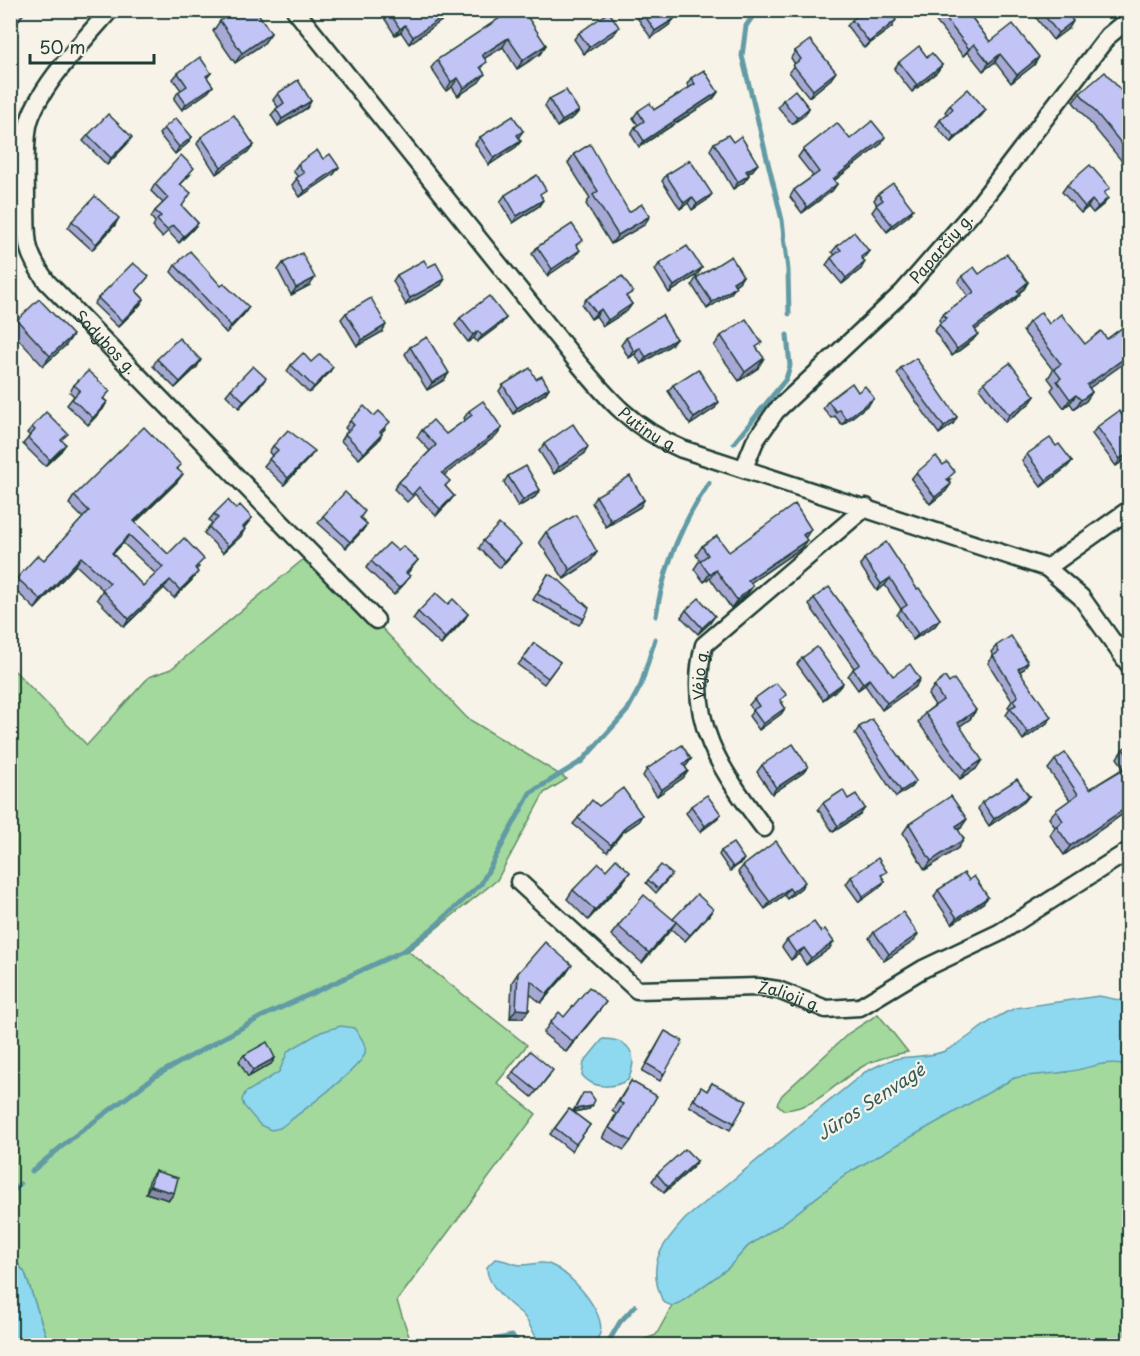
<svg xmlns="http://www.w3.org/2000/svg" width="1140" height="1356" viewBox="0 0 1140 1356" font-family="'Playpen Sans',sans-serif">
  <style>
    .green { fill: #a3d99c; stroke: #618b68; stroke-width: 1.5 }
    .water { fill: #8fd9f0; stroke: #629ba5; stroke-width: 1.5 }
    .lines { fill: none; stroke-linecap: round; stroke-linejoin: round }
    .stream { stroke: #629ba5; stroke-width: 5 }
    .minor-casing { stroke: #1f3d34; stroke-width: 21 }
    .minor { stroke: #f7f3e8; stroke-width: 16 }
    .wall { fill: #a7a9d4; stroke: #1f3d34; stroke-width: 1.5; fill-rule: evenodd }
    .shaded-wall { fill: #8889ac; stroke: #1f3d34; stroke-width: 1.5 }
    .building { fill: #c2c4f6; stroke: #1f3d34; stroke-width: 1.5; fill-rule: evenodd }
    .labels { text-anchor: middle; stroke-width: 4.5; stroke-linejoin: round; paint-order: stroke }
    .street-label { font-size: 16px; fill: #1f3d34; stroke: #f7f3e8 }
    .water-label { font-size: 18px; font-style: italic; fill: #355c5a; stroke: #f7f3e8 }
  </style>
  <rect width="100%" height="100%" fill="#f7f3e8"/>
  <filter id="ink" filterUnits="userSpaceOnUse"><feTurbulence type="fractalNoise" baseFrequency=".0167" numOctaves="2"/><feDisplacementMap in="SourceGraphic" scale="12" xChannelSelector="R" yChannelSelector="G"/><feConvolveMatrix kernelMatrix="1 2 1 2 8 2 1 2 1" color-interpolation-filters="sRGB"/></filter>
  <g filter="url(#ink)">
    <g class="green">
      <path d="M 311,553 L 467,718 L 567,779 L 544,793 L 497,880 L 408,951 L 527,1045 L 497,1083 L 536,1114 L 397,1301 L 412,1345 L 49,1345 L 25,1273 L 11,1255 L 10,666 L 87,745 L 149,677 L 171,669 Z"/>
      <path d="M 878,1014 L 908,1052 C 892,1055 874,1059 860,1068 C 831,1086 819,1107 784,1110 L 777,1104 L 782,1095 L 849,1033 Z"/>
      <path d="M 1115,1062 L 1129,1065 L 1129,1345 L 628,1346 L 656,1335 L 672,1306 L 681,1302 L 728,1268 L 748,1246 L 782,1224 L 848,1173 L 929,1124 L 1014,1078 L 1041,1072 L 1066,1072 L 1090,1064 Z"/>
    </g>
    <g class="water">
      <path d="M 1099,996 L 1129,1002 L 1129,1065 C 1103,1059 1090,1069 1065,1072 C 1048,1075 1031,1074 1014,1078 L 848,1173 L 782,1224 L 748,1246 L 728,1268 L 681,1302 L 672,1306 L 663,1302 C 646,1263 660,1248 685,1219 L 865,1072 C 874,1068 885,1061 895,1059 C 912,1055 928,1058 945,1051 C 970,1039 989,1018 1016,1008 Z"/>
      <path d="M 341,1026 L 354,1028 C 360,1036 367,1044 365,1053 C 362,1068 296,1116 280,1128 L 271,1130 L 260,1125 L 244,1106 L 242,1100 L 245,1093 L 279,1072 L 288,1051 L 321,1032 Z"/>
      <path d="M 603,1039 C 631,1039 639,1056 628,1080 C 613,1088 594,1090 582,1075 L 584,1062 Z"/>
      <path d="M 11,1255 L 25,1273 L 49,1345 L 11,1345 Z"/>
      <path d="M 495,1259 C 505,1259 512,1265 522,1265 C 533,1265 542,1260 553,1266 C 579,1278 634,1346 573,1346 C 566,1346 553,1348 546,1345 C 533,1340 531,1322 521,1313 C 508,1303 486,1285 487,1267 Z"/>
    </g>
    <g class="lines">
      <g class="stream">
        <path d="M 757,10 L 746,26 L 742,56 L 782,220 L 788,270 L 789,314"/>
        <path d="M 734,443 L 786,379 L 790,366 L 787,335"/>
        <path d="M 656,616 C 664,566 681,524 709,483"/>
        <path d="M 32,1171 L 72,1138 L 157,1075 L 261,1017 L 405,950 L 433,928 L 481,884 L 530,793 L 582,761 L 627,711 L 641,685 L 655,639"/>
        <path d="M 10,1195 L 20,1184"/>
        <path d="M 463,1346 L 512,1336 L 522,1346"/>
        <path d="M 606,1346 L 620,1322 L 635,1306"/>
      </g>
      <defs>
        <g id="minor">
          <path id="s1" d="M 110,10 C 86,38 35,91 28,126 C 24,150 26,176 26,200 C 27,240 23,249 47,282 L 376,620"/>
          <path id="s2" d="M 295,10 L 574,358 C 608,399 632,428 682,449 L 1047,568 L 1081,597 L 1130,666"/>
          <path id="s3" d="M 744,468 L 755,441 L 776,411 L 903,292 L 977,207 L 1108,36 L 1130,18"/>
          <path d="M 1047,568 L 1130,509"/>
          <path id="s4" d="M 764,828 C 721,770 685,721 704,645 L 866,507"/>
          <path id="s5" d="M 519,882 L 637,990 L 758,987 L 778,990 L 826,1009 L 860,1007 L 923,969 L 999,933 L 1130,850"/>
        </g>
      </defs>
      <use href="#minor" class="minor-casing"/>
      <use href="#minor" class="minor"/>
    </g>
    <g class="wall">
      <path d="M 10,10 L 26,10 L 17,23 L 10,20 Z"/>
      <path d="M 383,10 L 447,10 L 444,19 L 409,44 L 401,32 L 395,35 L 381,13 Z"/>
      <path d="M 512,10 L 546,45 L 540,54 L 517,69 L 503,47 L 484,58 L 479,82 L 458,96 L 452,87 L 446,91 L 431,68 L 437,60 Z"/>
      <path d="M 640,10 L 680,10 L 672,16 L 674,19 L 669,25 L 651,38 L 636,16 Z"/>
      <path d="M 927,10 L 966,10 L 990,42 L 1034,65 L 1011,83 L 995,62 L 983,71 L 968,52 L 963,56 Z"/>
      <path d="M 1037,10 L 1065,10 L 1073,21 L 1069,28 L 1053,40 L 1034,15 Z"/>
      <path d="M 881,13 L 892,27 L 864,48 L 847,26 L 852,20 Z"/>
      <path d="M 220,21 L 271,33 L 264,43 L 235,63 L 213,31 Z"/>
      <path d="M 619,27 L 614,34 L 584,54 L 574,39 L 579,33 Z"/>
      <path d="M 795,51 L 831,79 L 809,97 L 789,72 L 795,64 L 791,58 Z"/>
      <path d="M 899,62 L 942,65 L 937,72 L 912,92 L 894,69 Z"/>
      <path d="M 178,73 L 211,73 L 207,78 L 213,86 L 208,92 L 182,110 L 174,99 L 178,92 L 181,90 L 173,79 Z"/>
      <path d="M 691,78 L 718,92 L 713,99 L 639,147 L 631,134 L 635,127 L 638,125 L 633,118 L 638,111 L 654,110 L 689,88 L 687,84 Z"/>
      <path d="M 278,93 L 311,101 L 307,108 L 278,126 L 271,115 L 278,107 L 273,100 Z"/>
      <path d="M 1080,93 L 1130,101 L 1130,171 L 1073,102 Z"/>
      <path d="M 549,99 L 579,111 L 574,117 L 557,127 L 545,106 Z"/>
      <path d="M 783,100 L 809,108 L 805,115 L 792,124 L 778,107 Z"/>
      <path d="M 950,105 L 986,110 L 981,116 L 951,143 L 936,126 L 940,120 L 947,114 L 945,112 Z"/>
      <path d="M 164,128 L 192,137 L 187,144 L 175,154 L 159,134 Z"/>
      <path d="M 523,131 L 518,138 L 521,141 L 516,147 L 489,165 L 475,144 L 480,137 Z"/>
      <path d="M 88,135 L 127,144 L 107,165 L 83,141 Z"/>
      <path d="M 201,137 L 254,145 L 249,151 L 216,174 L 197,144 Z"/>
      <path d="M 850,139 L 881,144 L 834,181 L 837,184 L 832,191 L 802,213 L 790,197 L 794,190 L 813,176 L 798,157 L 803,150 Z"/>
      <path d="M 733,142 L 753,170 L 748,174 L 749,175 L 744,182 L 733,189 L 710,150 L 714,143 Z"/>
      <path d="M 574,154 L 629,212 L 644,225 L 611,244 L 586,204 L 590,198 L 568,163 Z"/>
      <path d="M 323,159 L 339,167 L 334,174 L 300,197 L 292,185 L 298,177 L 293,171 L 298,164 Z"/>
      <path d="M 190,175 L 181,184 L 182,206 L 198,223 L 193,229 L 179,243 L 168,231 L 162,237 L 153,227 L 155,222 L 151,217 L 155,211 L 163,203 L 151,191 L 155,184 Z"/>
      <path d="M 666,175 L 707,200 L 692,210 L 688,203 L 680,209 L 662,181 Z"/>
      <path d="M 1067,185 L 1105,194 L 1108,198 L 1104,204 L 1093,213 L 1088,207 L 1081,213 L 1062,192 Z"/>
      <path d="M 878,194 L 913,209 L 909,215 L 887,232 L 872,212 L 877,205 L 874,200 Z"/>
      <path d="M 505,195 L 542,197 L 539,206 L 513,223 L 500,202 Z"/>
      <path d="M 72,221 L 115,225 L 92,250 L 68,228 Z"/>
      <path d="M 837,246 L 869,251 L 863,259 L 861,269 L 842,284 L 826,265 L 831,258 L 835,255 L 832,252 Z"/>
      <path d="M 537,247 L 578,247 L 575,257 L 547,276 L 532,254 Z"/>
      <path d="M 283,263 L 310,285 L 291,295 L 278,270 Z"/>
      <path d="M 659,264 L 702,268 L 697,275 L 669,293 L 655,270 Z"/>
      <path d="M 175,265 L 244,314 L 226,333 L 171,272 Z"/>
      <path d="M 428,267 L 441,285 L 406,305 L 393,281 L 397,275 Z"/>
      <path d="M 979,274 L 1028,282 L 1024,289 L 1019,293 L 1015,300 L 975,330 L 973,340 L 952,356 L 934,331 L 941,323 L 939,320 L 943,314 L 968,296 L 958,282 L 962,276 Z"/>
      <path d="M 149,276 L 136,291 L 144,299 L 140,305 L 118,327 L 94,304 L 98,298 Z"/>
      <path d="M 743,276 L 739,282 L 735,285 L 731,293 L 707,309 L 692,285 L 696,278 Z"/>
      <path d="M 586,299 L 628,299 L 632,304 L 627,311 L 603,326 L 596,316 L 591,319 L 582,305 Z"/>
      <path d="M 346,313 L 382,332 L 357,346 L 341,319 Z"/>
      <path d="M 460,318 L 506,318 L 501,324 L 477,342 L 474,338 L 468,342 L 455,325 Z"/>
      <path d="M 17,320 L 66,345 L 43,366 L 10,330 Z"/>
      <path d="M 1029,322 L 1049,324 L 1085,344 L 1107,339 L 1130,322 L 1130,373 L 1123,364 L 1089,388 L 1092,392 L 1086,401 L 1074,409 L 1070,403 L 1064,408 L 1051,390 L 1054,386 L 1048,378 L 1053,370 L 1023,331 Z"/>
      <path d="M 721,336 L 758,349 L 758,368 L 739,381 L 714,346 Z"/>
      <path d="M 626,338 L 676,339 L 671,345 L 641,364 L 635,354 L 629,358 L 621,345 Z"/>
      <path d="M 410,347 L 444,380 L 427,390 L 405,354 Z"/>
      <path d="M 157,359 L 197,367 L 175,388 L 153,366 Z"/>
      <path d="M 291,365 L 329,373 L 309,393 L 287,371 Z"/>
      <path d="M 901,368 L 957,417 L 953,424 L 939,434 L 897,374 Z"/>
      <path d="M 536,379 L 549,388 L 545,394 L 513,414 L 499,391 L 503,385 Z"/>
      <path d="M 984,382 L 1035,396 L 1030,403 L 1005,422 L 980,389 Z"/>
      <path d="M 74,385 L 104,399 L 107,402 L 103,409 L 88,425 L 67,405 L 74,396 L 70,392 Z"/>
      <path d="M 261,385 L 239,408 L 226,395 L 231,389 Z"/>
      <path d="M 673,385 L 715,408 L 690,425 L 668,391 Z"/>
      <path d="M 828,401 L 869,404 L 842,425 L 835,416 L 831,418 L 823,408 Z"/>
      <path d="M 469,411 L 502,428 L 497,435 L 444,475 L 446,487 L 454,496 L 449,502 L 436,516 L 415,494 L 407,502 L 394,489 L 399,482 L 430,451 L 417,437 L 422,430 L 446,434 L 465,420 L 464,418 Z"/>
      <path d="M 374,416 L 385,429 L 381,433 L 382,434 L 378,441 L 359,459 L 341,441 L 348,431 L 345,428 L 350,421 Z"/>
      <path d="M 32,427 L 62,441 L 61,451 L 45,466 L 23,444 L 30,436 L 27,433 Z"/>
      <path d="M 1097,427 L 1130,456 L 1116,466 L 1092,434 Z"/>
      <path d="M 544,444 L 588,447 L 584,454 L 554,474 L 539,451 Z"/>
      <path d="M 273,446 L 310,457 L 284,485 L 264,466 L 272,456 L 269,452 Z"/>
      <path d="M 1056,446 L 1072,461 L 1067,467 L 1041,487 L 1022,461 L 1027,454 Z"/>
      <path d="M 178,469 L 177,482 L 135,523 L 168,554 L 199,567 L 196,570 L 192,580 L 174,598 L 164,588 L 124,627 L 97,599 L 103,590 L 76,565 L 35,609 L 11,586 L 17,578 L 44,560 L 83,518 L 69,504 L 74,496 ZM 123,543 L 156,574 L 143,586 L 113,554 Z"/>
      <path d="M 916,473 L 950,479 L 948,480 L 946,491 L 930,504 L 911,479 Z"/>
      <path d="M 508,476 L 540,490 L 535,497 L 518,507 L 504,482 Z"/>
      <path d="M 596,496 L 644,500 L 640,507 L 606,527 L 592,503 Z"/>
      <path d="M 236,509 L 252,518 L 244,528 L 241,536 L 223,553 L 204,533 L 212,523 L 209,520 L 214,514 Z"/>
      <path d="M 323,516 L 361,518 L 367,524 L 362,531 L 346,548 L 318,523 Z"/>
      <path d="M 546,532 L 597,552 L 590,562 L 564,579 L 539,542 Z"/>
      <path d="M 805,538 L 801,548 L 750,583 L 753,586 L 747,594 L 731,608 L 710,578 L 704,582 L 694,569 L 700,560 L 696,555 L 702,546 L 729,552 Z"/>
      <path d="M 483,541 L 516,550 L 500,568 L 479,548 Z"/>
      <path d="M 398,551 L 418,560 L 407,574 L 410,576 L 405,583 L 394,595 L 366,568 L 371,561 Z"/>
      <path d="M 864,559 L 917,589 L 940,619 L 935,626 L 913,640 L 897,615 L 901,609 L 885,585 L 877,591 L 860,565 Z"/>
      <path d="M 548,574 L 584,619 L 579,625 L 533,600 Z"/>
      <path d="M 1130,576 L 1130,590 L 1125,583 Z"/>
      <path d="M 814,598 L 893,676 L 916,686 L 882,710 L 865,685 L 858,690 L 848,676 L 854,668 L 809,605 Z"/>
      <path d="M 448,604 L 468,614 L 464,620 L 441,645 L 413,619 L 418,612 Z"/>
      <path d="M 686,610 L 710,623 L 698,634 L 681,617 Z"/>
      <path d="M 534,643 L 560,662 L 544,684 L 518,665 Z"/>
      <path d="M 996,646 L 1024,669 L 1020,671 L 1047,723 L 1023,740 L 1006,715 L 1010,709 L 1008,707 L 1012,701 L 988,663 L 993,656 L 991,652 Z"/>
      <path d="M 802,658 L 843,683 L 838,689 L 823,700 L 797,664 Z"/>
      <path d="M 949,683 L 976,710 L 970,719 L 960,726 L 976,769 L 960,779 L 918,722 L 925,713 L 935,705 L 928,695 L 934,686 Z"/>
      <path d="M 754,699 L 783,702 L 782,703 L 785,708 L 781,714 L 759,730 L 749,716 L 753,711 L 749,705 Z"/>
      <path d="M 859,727 L 911,787 L 896,797 L 855,734 Z"/>
      <path d="M 1130,744 L 1130,809 L 1064,855 L 1050,835 L 1055,827 L 1049,818 L 1056,810 L 1070,800 L 1048,769 L 1055,760 L 1090,789 L 1124,768 L 1117,758 L 1123,749 Z"/>
      <path d="M 691,759 L 685,767 L 688,771 L 683,778 L 657,796 L 643,776 L 647,769 Z"/>
      <path d="M 762,765 L 808,767 L 803,773 L 772,794 L 757,772 Z"/>
      <path d="M 1029,796 L 1024,802 L 989,826 L 978,809 L 982,802 Z"/>
      <path d="M 848,799 L 860,815 L 833,832 L 818,809 L 823,803 Z"/>
      <path d="M 599,806 L 642,815 L 638,822 L 622,833 L 607,852 L 573,824 L 578,818 Z"/>
      <path d="M 691,806 L 721,814 L 716,820 L 700,832 L 686,813 Z"/>
      <path d="M 909,824 L 961,828 L 958,830 L 958,848 L 925,870 L 903,833 Z"/>
      <path d="M 721,851 L 742,862 L 730,871 L 719,855 Z"/>
      <path d="M 743,866 L 801,888 L 787,899 L 784,895 L 765,909 L 738,872 Z"/>
      <path d="M 606,870 L 623,882 L 588,920 L 567,899 L 573,890 Z"/>
      <path d="M 851,877 L 885,881 L 880,887 L 859,902 L 846,884 Z"/>
      <path d="M 669,878 L 656,893 L 646,883 L 648,880 Z"/>
      <path d="M 969,880 L 988,897 L 983,903 L 952,924 L 934,897 L 938,890 Z"/>
      <path d="M 713,909 L 709,915 L 685,941 L 671,929 L 642,963 L 611,935 L 618,926 L 673,919 Z"/>
      <path d="M 874,932 L 914,941 L 884,961 L 869,938 Z"/>
      <path d="M 787,940 L 829,949 L 806,965 L 799,954 L 791,960 L 782,947 Z"/>
      <path d="M 518,973 L 566,974 L 541,1003 L 530,994 L 523,1018 L 510,1018 L 512,982 Z"/>
      <path d="M 599,1011 L 566,1052 L 543,1033 L 550,1023 L 564,1017 Z"/>
      <path d="M 665,1031 L 664,1074 L 660,1081 L 642,1071 Z"/>
      <path d="M 244,1055 L 275,1058 L 271,1064 L 248,1077 L 239,1061 Z"/>
      <path d="M 513,1072 L 549,1076 L 532,1097 L 509,1078 Z"/>
      <path d="M 631,1081 L 631,1141 L 624,1150 L 602,1138 L 616,1114 L 612,1111 Z"/>
      <path d="M 712,1083 L 734,1123 L 730,1130 L 689,1106 L 701,1087 L 707,1091 Z"/>
      <path d="M 581,1097 L 589,1109 L 573,1112 L 590,1125 L 571,1151 L 550,1134 L 569,1109 L 573,1111 Z"/>
      <path d="M 697,1161 L 692,1168 L 664,1193 L 652,1181 L 657,1174 Z"/>
      <path d="M 155,1171 L 174,1193 L 169,1200 L 146,1193 L 150,1178 Z"/>
    </g>
    <g class="shaded-wall">
      <path d="M 676,10 L 680,10 L 666,21 L 671,14 Z"/>
      <path d="M 448,13 L 444,19 L 409,44 L 413,37 Z"/>
      <path d="M 674,19 L 669,25 L 651,38 L 655,31 Z"/>
      <path d="M 896,20 L 892,27 L 864,48 L 869,42 Z"/>
      <path d="M 1073,21 L 1069,28 L 1053,40 L 1058,33 Z"/>
      <path d="M 405,25 L 401,32 L 395,35 L 400,29 Z"/>
      <path d="M 619,27 L 614,34 L 584,54 L 589,47 Z"/>
      <path d="M 271,33 L 264,43 L 235,63 L 242,53 Z"/>
      <path d="M 508,38 L 503,47 L 477,63 L 482,55 Z"/>
      <path d="M 974,44 L 968,52 L 963,56 L 969,49 Z"/>
      <path d="M 546,45 L 540,54 L 517,69 L 523,60 Z"/>
      <path d="M 1000,54 L 995,62 L 983,71 L 989,63 Z"/>
      <path d="M 1039,57 L 1034,65 L 1011,83 L 1017,75 Z"/>
      <path d="M 942,65 L 937,72 L 912,92 L 917,85 Z"/>
      <path d="M 836,72 L 831,79 L 809,97 L 813,90 Z"/>
      <path d="M 485,74 L 479,82 L 458,96 L 464,88 Z"/>
      <path d="M 458,78 L 452,87 L 446,91 L 451,82 Z"/>
      <path d="M 213,86 L 208,92 L 182,110 L 186,104 Z"/>
      <path d="M 718,92 L 713,99 L 639,147 L 644,141 Z"/>
      <path d="M 311,101 L 307,108 L 278,126 L 282,119 Z"/>
      <path d="M 809,108 L 805,115 L 792,124 L 797,118 Z"/>
      <path d="M 986,110 L 981,116 L 951,143 L 955,137 Z"/>
      <path d="M 579,111 L 574,117 L 557,127 L 562,121 Z"/>
      <path d="M 132,137 L 127,144 L 107,165 L 111,158 Z"/>
      <path d="M 192,137 L 187,144 L 175,154 L 179,147 Z"/>
      <path d="M 885,137 L 881,144 L 828,185 L 833,179 Z"/>
      <path d="M 521,141 L 516,147 L 489,165 L 494,158 Z"/>
      <path d="M 254,145 L 249,151 L 216,174 L 221,167 Z"/>
      <path d="M 758,164 L 753,170 L 742,177 L 746,171 Z"/>
      <path d="M 339,167 L 334,174 L 300,197 L 305,191 Z"/>
      <path d="M 749,175 L 744,182 L 733,189 L 738,182 Z"/>
      <path d="M 837,184 L 832,191 L 802,213 L 807,207 Z"/>
      <path d="M 712,194 L 707,200 L 692,210 L 697,204 Z"/>
      <path d="M 692,197 L 688,203 L 680,209 L 684,203 Z"/>
      <path d="M 1108,198 L 1104,204 L 1093,213 L 1098,207 Z"/>
      <path d="M 543,200 L 539,206 L 513,223 L 517,216 Z"/>
      <path d="M 1092,200 L 1088,207 L 1081,213 L 1085,207 Z"/>
      <path d="M 913,209 L 909,215 L 887,232 L 892,225 Z"/>
      <path d="M 650,216 L 644,225 L 611,244 L 618,235 Z"/>
      <path d="M 119,218 L 115,225 L 92,250 L 96,244 Z"/>
      <path d="M 198,223 L 193,229 L 179,243 L 184,236 Z"/>
      <path d="M 580,250 L 575,257 L 547,276 L 552,269 Z"/>
      <path d="M 865,262 L 861,269 L 842,284 L 846,278 Z"/>
      <path d="M 702,268 L 697,275 L 669,293 L 674,286 Z"/>
      <path d="M 743,276 L 739,282 L 728,289 L 733,282 Z"/>
      <path d="M 315,278 L 310,285 L 291,295 L 296,288 Z"/>
      <path d="M 445,279 L 441,285 L 406,305 L 410,298 Z"/>
      <path d="M 1028,282 L 1024,289 L 1013,297 L 1017,291 Z"/>
      <path d="M 736,287 L 731,293 L 707,309 L 712,302 Z"/>
      <path d="M 1020,294 L 1015,300 L 969,335 L 974,328 Z"/>
      <path d="M 144,299 L 140,305 L 118,327 L 122,321 Z"/>
      <path d="M 632,304 L 627,311 L 603,326 L 608,320 Z"/>
      <path d="M 249,307 L 244,314 L 226,333 L 231,326 Z"/>
      <path d="M 601,309 L 596,316 L 591,319 L 596,313 Z"/>
      <path d="M 506,318 L 501,324 L 477,342 L 482,336 Z"/>
      <path d="M 386,325 L 382,332 L 357,346 L 362,340 Z"/>
      <path d="M 478,331 L 474,338 L 468,342 L 473,335 Z"/>
      <path d="M 978,334 L 973,340 L 952,356 L 957,349 Z"/>
      <path d="M 73,335 L 66,345 L 43,366 L 50,356 Z"/>
      <path d="M 676,339 L 671,345 L 641,364 L 646,357 Z"/>
      <path d="M 640,348 L 635,354 L 629,358 L 634,351 Z"/>
      <path d="M 1129,355 L 1123,364 L 1081,394 L 1087,385 Z"/>
      <path d="M 764,358 L 758,368 L 739,381 L 745,372 Z"/>
      <path d="M 201,360 L 197,367 L 175,388 L 180,382 Z"/>
      <path d="M 333,367 L 329,373 L 309,393 L 314,387 Z"/>
      <path d="M 449,373 L 444,380 L 427,390 L 432,383 Z"/>
      <path d="M 266,378 L 261,385 L 239,408 L 244,401 Z"/>
      <path d="M 549,388 L 545,394 L 513,414 L 517,408 Z"/>
      <path d="M 1092,392 L 1086,401 L 1074,409 L 1081,400 Z"/>
      <path d="M 1076,395 L 1070,403 L 1064,408 L 1070,399 Z"/>
      <path d="M 1035,396 L 1030,403 L 1005,422 L 1009,415 Z"/>
      <path d="M 874,398 L 869,404 L 842,425 L 846,419 Z"/>
      <path d="M 107,402 L 103,409 L 88,425 L 93,418 Z"/>
      <path d="M 719,402 L 715,408 L 690,425 L 694,418 Z"/>
      <path d="M 957,417 L 953,424 L 939,434 L 944,427 Z"/>
      <path d="M 502,428 L 497,435 L 438,480 L 442,473 Z"/>
      <path d="M 382,434 L 378,441 L 359,459 L 364,453 Z"/>
      <path d="M 66,444 L 61,451 L 45,466 L 50,460 Z"/>
      <path d="M 588,447 L 584,454 L 554,474 L 559,467 Z"/>
      <path d="M 315,451 L 310,457 L 284,485 L 288,478 Z"/>
      <path d="M 1130,453 L 1130,456 L 1116,466 L 1120,459 Z"/>
      <path d="M 1072,461 L 1067,467 L 1041,487 L 1046,480 Z"/>
      <path d="M 183,474 L 177,482 L 128,529 L 134,521 Z"/>
      <path d="M 951,484 L 946,491 L 930,504 L 935,497 Z"/>
      <path d="M 540,490 L 535,497 L 518,507 L 523,500 Z"/>
      <path d="M 454,496 L 449,502 L 436,516 L 440,509 Z"/>
      <path d="M 644,500 L 640,507 L 606,527 L 611,521 Z"/>
      <path d="M 367,524 L 362,531 L 346,548 L 350,542 Z"/>
      <path d="M 245,529 L 241,536 L 223,553 L 228,546 Z"/>
      <path d="M 811,529 L 806,537 L 798,543 L 803,535 Z"/>
      <path d="M 129,535 L 123,543 L 106,561 L 112,553 Z"/>
      <path d="M 807,540 L 801,548 L 743,588 L 748,580 Z"/>
      <path d="M 521,544 L 516,550 L 500,568 L 505,561 Z"/>
      <path d="M 597,552 L 590,562 L 564,579 L 570,570 Z"/>
      <path d="M 81,557 L 76,565 L 35,609 L 41,600 Z"/>
      <path d="M 716,570 L 710,578 L 704,582 L 709,574 Z"/>
      <path d="M 198,572 L 192,580 L 174,598 L 180,590 Z"/>
      <path d="M 410,576 L 405,583 L 394,595 L 399,588 Z"/>
      <path d="M 890,578 L 885,585 L 877,591 L 881,584 Z"/>
      <path d="M 170,580 L 164,588 L 124,627 L 129,619 Z"/>
      <path d="M 753,586 L 747,594 L 731,608 L 737,600 Z"/>
      <path d="M 468,614 L 464,620 L 441,645 L 445,638 Z"/>
      <path d="M 715,616 L 710,623 L 698,634 L 702,628 Z"/>
      <path d="M 940,619 L 935,626 L 913,640 L 918,634 Z"/>
      <path d="M 1028,662 L 1024,669 L 1013,675 L 1018,669 Z"/>
      <path d="M 869,679 L 865,685 L 858,690 L 863,683 Z"/>
      <path d="M 920,679 L 916,686 L 882,710 L 887,703 Z"/>
      <path d="M 843,683 L 838,689 L 823,700 L 828,694 Z"/>
      <path d="M 785,708 L 781,714 L 759,730 L 763,724 Z"/>
      <path d="M 976,710 L 970,719 L 952,732 L 958,723 Z"/>
      <path d="M 1051,717 L 1047,723 L 1023,740 L 1028,733 Z"/>
      <path d="M 691,759 L 687,765 L 678,771 L 683,764 Z"/>
      <path d="M 982,760 L 976,769 L 960,779 L 966,771 Z"/>
      <path d="M 808,767 L 803,773 L 772,794 L 776,788 Z"/>
      <path d="M 688,771 L 683,778 L 657,796 L 661,790 Z"/>
      <path d="M 916,781 L 911,787 L 896,797 L 901,791 Z"/>
      <path d="M 1029,796 L 1024,802 L 989,826 L 994,819 Z"/>
      <path d="M 1130,805 L 1130,809 L 1064,855 L 1070,846 Z"/>
      <path d="M 865,808 L 860,815 L 833,832 L 838,826 Z"/>
      <path d="M 721,814 L 716,820 L 700,832 L 705,826 Z"/>
      <path d="M 642,815 L 638,822 L 622,833 L 607,852 L 626,826 Z"/>
      <path d="M 967,819 L 961,828 L 950,835 L 956,826 Z"/>
      <path d="M 964,839 L 958,848 L 925,870 L 931,861 Z"/>
      <path d="M 744,859 L 742,862 L 730,871 L 733,867 Z"/>
      <path d="M 630,872 L 623,882 L 588,920 L 595,910 Z"/>
      <path d="M 885,881 L 880,887 L 859,902 L 863,896 Z"/>
      <path d="M 805,882 L 801,888 L 787,899 L 792,892 Z"/>
      <path d="M 789,888 L 784,895 L 765,909 L 770,902 Z"/>
      <path d="M 988,897 L 983,903 L 952,924 L 957,918 Z"/>
      <path d="M 713,909 L 709,915 L 685,941 L 690,935 Z"/>
      <path d="M 676,922 L 669,932 L 642,963 L 649,953 Z"/>
      <path d="M 918,934 L 914,941 L 884,961 L 889,954 Z"/>
      <path d="M 834,942 L 829,949 L 806,965 L 811,958 Z"/>
      <path d="M 804,948 L 799,954 L 791,960 L 796,953 Z"/>
      <path d="M 572,965 L 566,974 L 541,1003 L 547,994 Z"/>
      <path d="M 606,1002 L 599,1011 L 566,1052 L 573,1042 Z"/>
      <path d="M 516,1009 L 529,1010 L 523,1018 L 510,1018 Z"/>
      <path d="M 275,1058 L 271,1064 L 248,1077 L 253,1070 Z"/>
      <path d="M 592,1106 L 589,1109 L 573,1112 L 575,1109 Z"/>
      <path d="M 697,1161 L 692,1168 L 664,1193 L 668,1187 Z"/>
      <path d="M 150,1186 L 174,1193 L 169,1200 L 146,1193 Z"/>
    </g>
    <g class="building">
      <path d="M 18,10 L 26,10 L 24,14 Z"/>
      <path d="M 235,10 L 256,10 L 271,33 L 242,53 L 220,21 Z"/>
      <path d="M 388,10 L 447,10 L 448,13 L 413,37 L 405,25 L 400,29 Z"/>
      <path d="M 512,10 L 523,10 L 546,45 L 523,60 L 508,38 L 482,55 L 487,62 L 480,67 L 485,74 L 464,88 L 458,78 L 451,82 L 437,60 Z"/>
      <path d="M 641,10 L 676,10 L 671,14 L 674,19 L 655,31 Z"/>
      <path d="M 864,10 L 879,10 L 881,13 L 883,10 L 889,10 L 896,20 L 869,42 L 852,20 Z"/>
      <path d="M 939,10 L 966,10 L 990,42 L 1013,24 L 1039,57 L 1017,75 L 1000,54 L 989,63 L 974,44 L 969,49 Z"/>
      <path d="M 1040,10 L 1065,10 L 1073,21 L 1058,33 Z"/>
      <path d="M 609,12 L 619,27 L 589,47 L 579,33 Z"/>
      <path d="M 810,40 L 836,72 L 813,90 L 793,65 L 801,59 L 795,51 Z"/>
      <path d="M 919,46 L 927,57 L 932,53 L 942,65 L 917,85 L 899,62 Z"/>
      <path d="M 200,57 L 211,73 L 206,76 L 213,86 L 186,104 L 178,92 L 187,86 L 178,73 Z"/>
      <path d="M 704,70 L 718,92 L 644,141 L 635,127 L 644,121 L 638,111 L 650,103 L 654,110 L 695,84 L 691,78 Z"/>
      <path d="M 1105,72 L 1130,101 L 1130,154 L 1080,93 Z"/>
      <path d="M 298,80 L 311,101 L 282,119 L 276,109 L 284,103 L 278,93 Z"/>
      <path d="M 968,89 L 986,110 L 955,137 L 940,120 L 953,109 L 950,105 Z"/>
      <path d="M 566,90 L 579,111 L 562,121 L 549,99 Z"/>
      <path d="M 795,90 L 809,108 L 797,118 L 783,100 Z"/>
      <path d="M 108,114 L 132,137 L 111,158 L 88,135 Z"/>
      <path d="M 234,115 L 254,145 L 221,167 L 201,137 Z"/>
      <path d="M 513,116 L 523,131 L 517,135 L 521,141 L 494,158 L 480,137 Z"/>
      <path d="M 176,118 L 192,137 L 179,147 L 164,128 Z"/>
      <path d="M 872,121 L 885,137 L 833,179 L 837,184 L 807,207 L 794,190 L 819,172 L 803,150 L 837,123 L 850,139 Z"/>
      <path d="M 728,135 L 733,142 L 741,136 L 758,164 L 746,171 L 749,175 L 738,182 L 714,143 Z"/>
      <path d="M 590,144 L 629,212 L 642,204 L 650,216 L 618,235 L 593,195 L 598,191 L 574,154 Z"/>
      <path d="M 317,150 L 323,159 L 330,154 L 339,167 L 305,191 L 296,178 L 304,173 L 298,164 Z"/>
      <path d="M 181,155 L 194,168 L 180,184 L 191,193 L 182,206 L 198,223 L 184,236 L 173,225 L 167,230 L 157,220 L 161,216 L 155,211 L 168,198 L 155,184 Z"/>
      <path d="M 690,160 L 712,194 L 697,204 L 692,197 L 684,203 L 666,175 Z"/>
      <path d="M 1090,165 L 1110,188 L 1104,193 L 1108,198 L 1098,207 L 1092,200 L 1085,207 L 1067,185 Z"/>
      <path d="M 537,175 L 546,190 L 540,194 L 543,200 L 517,216 L 505,195 Z"/>
      <path d="M 893,183 L 913,209 L 892,225 L 876,205 L 883,200 L 878,194 Z"/>
      <path d="M 95,196 L 119,218 L 96,244 L 72,221 Z"/>
      <path d="M 572,224 L 583,240 L 576,245 L 580,250 L 552,269 L 537,247 Z"/>
      <path d="M 854,232 L 869,251 L 861,257 L 865,262 L 846,278 L 831,258 L 841,250 L 837,246 Z"/>
      <path d="M 687,246 L 702,268 L 674,286 L 659,264 Z"/>
      <path d="M 190,251 L 221,286 L 224,284 L 249,307 L 231,326 L 175,265 Z"/>
      <path d="M 302,253 L 315,278 L 296,288 L 283,263 Z"/>
      <path d="M 1007,254 L 1028,282 L 1017,291 L 1020,294 L 974,328 L 978,334 L 957,349 L 939,324 L 947,318 L 943,314 L 974,292 L 962,276 L 974,267 L 979,274 Z"/>
      <path d="M 731,256 L 743,276 L 733,282 L 736,287 L 712,302 L 696,278 Z"/>
      <path d="M 424,260 L 428,267 L 436,263 L 445,279 L 410,298 L 397,275 Z"/>
      <path d="M 133,263 L 149,276 L 136,291 L 144,299 L 122,321 L 98,298 Z"/>
      <path d="M 622,276 L 633,292 L 626,296 L 632,304 L 608,320 L 601,309 L 596,313 L 586,299 Z"/>
      <path d="M 489,296 L 506,318 L 482,336 L 478,331 L 473,335 L 460,318 Z"/>
      <path d="M 371,298 L 386,325 L 362,340 L 346,313 Z"/>
      <path d="M 39,299 L 73,335 L 50,356 L 17,320 Z"/>
      <path d="M 1041,312 L 1049,324 L 1061,314 L 1085,344 L 1101,331 L 1107,339 L 1130,322 L 1130,356 L 1129,355 L 1087,385 L 1092,392 L 1081,400 L 1076,395 L 1070,399 L 1057,381 L 1061,378 L 1054,369 L 1061,364 L 1029,322 Z"/>
      <path d="M 662,315 L 676,339 L 646,357 L 640,348 L 634,351 L 626,338 Z"/>
      <path d="M 746,319 L 762,343 L 756,347 L 764,358 L 745,372 L 721,336 Z"/>
      <path d="M 427,337 L 449,373 L 432,383 L 410,347 Z"/>
      <path d="M 179,338 L 201,360 L 180,382 L 157,359 Z"/>
      <path d="M 303,353 L 311,362 L 320,354 L 333,367 L 314,387 L 291,365 Z"/>
      <path d="M 916,358 L 957,417 L 944,427 L 901,368 Z"/>
      <path d="M 1010,363 L 1035,396 L 1009,415 L 984,382 Z"/>
      <path d="M 253,366 L 266,378 L 244,401 L 231,389 Z"/>
      <path d="M 530,368 L 536,379 L 542,376 L 549,388 L 517,408 L 503,385 Z"/>
      <path d="M 698,369 L 719,402 L 694,418 L 673,385 Z"/>
      <path d="M 88,371 L 110,391 L 103,399 L 107,402 L 93,418 L 72,399 L 80,390 L 74,385 Z"/>
      <path d="M 852,383 L 858,392 L 865,386 L 874,398 L 846,419 L 839,409 L 836,412 L 828,401 Z"/>
      <path d="M 483,401 L 502,428 L 442,473 L 450,481 L 445,486 L 454,496 L 440,509 L 419,487 L 412,495 L 399,482 L 436,445 L 422,430 L 433,420 L 446,434 L 472,415 L 469,411 Z"/>
      <path d="M 364,406 L 374,416 L 379,411 L 390,422 L 380,432 L 382,434 L 364,453 L 345,434 L 354,425 L 350,421 Z"/>
      <path d="M 1119,411 L 1130,426 L 1130,453 L 1120,459 L 1097,427 Z"/>
      <path d="M 46,412 L 68,434 L 61,440 L 66,444 L 50,460 L 28,438 L 35,430 L 32,427 Z"/>
      <path d="M 573,424 L 588,447 L 559,467 L 544,444 Z"/>
      <path d="M 144,427 L 181,465 L 177,469 L 183,474 L 134,521 L 168,554 L 184,538 L 204,559 L 195,568 L 198,572 L 180,590 L 170,580 L 129,619 L 102,590 L 110,583 L 81,557 L 41,600 L 17,578 L 38,555 L 44,560 L 89,511 L 74,496 ZM 129,535 L 163,567 L 143,586 L 112,553 Z"/>
      <path d="M 288,430 L 315,451 L 288,478 L 269,459 L 278,450 L 273,446 Z"/>
      <path d="M 1050,438 L 1056,446 L 1059,444 L 1072,461 L 1046,480 L 1027,454 Z"/>
      <path d="M 936,456 L 943,465 L 947,462 L 955,472 L 947,479 L 951,484 L 935,497 L 916,473 Z"/>
      <path d="M 526,466 L 540,490 L 523,500 L 508,476 Z"/>
      <path d="M 630,476 L 644,500 L 611,521 L 596,496 Z"/>
      <path d="M 345,492 L 365,511 L 360,518 L 367,524 L 350,542 L 323,516 Z"/>
      <path d="M 228,500 L 236,509 L 240,505 L 252,518 L 243,527 L 245,529 L 228,546 L 209,527 L 218,518 L 214,514 Z"/>
      <path d="M 795,504 L 811,529 L 803,535 L 807,540 L 748,580 L 753,586 L 737,600 L 716,570 L 709,574 L 700,561 L 708,555 L 702,546 L 717,536 L 729,552 Z"/>
      <path d="M 576,515 L 597,552 L 570,570 L 546,532 Z"/>
      <path d="M 499,524 L 521,544 L 505,561 L 483,541 Z"/>
      <path d="M 886,542 L 917,589 L 919,588 L 940,619 L 918,634 L 901,609 L 907,605 L 890,578 L 881,584 L 864,559 Z"/>
      <path d="M 389,543 L 398,551 L 403,546 L 418,560 L 406,573 L 410,576 L 399,588 L 371,561 Z"/>
      <path d="M 548,574 L 558,579 L 589,608 L 584,619 L 537,594 Z"/>
      <path d="M 829,587 L 893,676 L 910,664 L 920,679 L 887,703 L 869,679 L 863,683 L 853,669 L 860,664 L 814,598 Z"/>
      <path d="M 436,593 L 448,604 L 453,599 L 468,614 L 445,638 L 418,612 Z"/>
      <path d="M 699,598 L 715,616 L 702,628 L 686,610 Z"/>
      <path d="M 1011,636 L 1028,662 L 1018,669 L 1051,717 L 1028,733 L 1010,708 L 1016,705 L 1013,700 L 1018,696 L 993,656 L 999,652 L 996,646 Z"/>
      <path d="M 534,643 L 560,662 L 548,678 L 523,659 Z"/>
      <path d="M 817,647 L 843,683 L 828,694 L 802,658 Z"/>
      <path d="M 945,677 L 949,683 L 954,679 L 976,710 L 958,723 L 982,760 L 966,771 L 925,713 L 943,700 L 934,686 Z"/>
      <path d="M 776,683 L 787,695 L 780,700 L 785,708 L 763,724 L 753,710 L 759,706 L 754,699 Z"/>
      <path d="M 872,719 L 916,781 L 901,791 L 859,727 Z"/>
      <path d="M 793,744 L 808,767 L 776,788 L 762,765 Z"/>
      <path d="M 1130,744 L 1130,759 L 1123,749 Z"/>
      <path d="M 682,745 L 691,759 L 683,764 L 688,771 L 661,790 L 647,769 Z"/>
      <path d="M 1065,753 L 1090,789 L 1130,765 L 1130,805 L 1070,846 L 1056,826 L 1063,821 L 1056,810 L 1078,794 L 1055,760 Z"/>
      <path d="M 1017,779 L 1029,796 L 994,819 L 982,802 Z"/>
      <path d="M 623,788 L 642,815 L 626,826 L 611,845 L 578,818 L 592,800 L 599,806 Z"/>
      <path d="M 843,790 L 848,799 L 856,794 L 865,808 L 838,826 L 823,803 Z"/>
      <path d="M 707,795 L 721,814 L 705,826 L 691,806 Z"/>
      <path d="M 951,796 L 967,819 L 956,826 L 964,839 L 931,861 L 909,824 Z"/>
      <path d="M 776,841 L 805,882 L 792,892 L 789,888 L 770,902 L 743,866 Z"/>
      <path d="M 733,843 L 744,859 L 733,867 L 721,851 Z"/>
      <path d="M 878,858 L 887,872 L 881,875 L 885,881 L 863,896 L 851,877 Z"/>
      <path d="M 616,859 L 630,872 L 595,910 L 573,890 L 599,863 L 606,870 Z"/>
      <path d="M 661,865 L 672,874 L 658,889 L 648,880 Z"/>
      <path d="M 964,873 L 969,880 L 974,876 L 988,897 L 957,918 L 938,890 Z"/>
      <path d="M 697,894 L 713,909 L 690,935 L 673,919 Z"/>
      <path d="M 644,895 L 676,922 L 649,953 L 618,926 Z"/>
      <path d="M 903,912 L 918,934 L 889,954 L 874,932 Z"/>
      <path d="M 814,922 L 821,932 L 825,929 L 834,942 L 811,958 L 804,948 L 796,953 L 787,940 Z"/>
      <path d="M 545,942 L 572,965 L 547,994 L 531,981 L 529,1010 L 516,1009 L 518,973 Z"/>
      <path d="M 589,987 L 606,1002 L 573,1042 L 550,1023 L 559,1012 L 564,1017 Z"/>
      <path d="M 665,1031 L 683,1041 L 664,1074 L 647,1064 Z"/>
      <path d="M 267,1042 L 275,1058 L 253,1070 L 244,1055 Z"/>
      <path d="M 530,1051 L 553,1070 L 537,1091 L 513,1072 Z"/>
      <path d="M 631,1081 L 657,1096 L 631,1141 L 609,1128 L 623,1104 L 619,1102 Z"/>
      <path d="M 712,1083 L 747,1101 L 734,1123 L 694,1100 L 701,1087 L 707,1091 Z"/>
      <path d="M 583,1093 L 590,1093 L 595,1100 L 592,1106 L 575,1109 Z"/>
      <path d="M 569,1109 L 590,1125 L 576,1144 L 555,1128 Z"/>
      <path d="M 685,1149 L 697,1161 L 668,1187 L 657,1174 Z"/>
      <path d="M 155,1171 L 178,1178 L 174,1193 L 150,1186 Z"/>
    </g>
  </g>
  <g class="labels">
    <g class="street-label">
      <text dy="6" stroke="none"><textPath href="#s3" startOffset="298">Paparčių g.</textPath></text>
      <text dy="6" stroke="none"><textPath href="#s1" startOffset="388">Sodybos g.</textPath></text>
      <text dy="6" stroke="none"><textPath href="#s2" startOffset="550">Putinų g.</textPath></text>
      <text dy="6" stroke="none"><textPath href="#s4" startOffset="171">Vėjo g.</textPath></text>
      <text dy="6" stroke="none"><textPath href="#s5" startOffset="314">Žalioji g.</textPath></text>
    </g>
    <g class="water-label">
      <text transform="translate(871 1102) rotate(-33)" y="6">Jūros Senvagė</text>
    </g>
  </g>
  <rect width="1140" height="1356" fill="none" stroke="#f7f3e8" stroke-width="36"/>
  <rect x="18" y="18" width="1104" height="1320" fill="none" stroke="#1f3d34" stroke-width="2" filter="url(#ink)"/>
  <path d="M30 54v9h124v-9" fill="none" stroke="#1f3d34" stroke-width="3"/>
  <text x="39" y="54" font-size="18" fill="#1f3d34" stroke="#f7f3e8" stroke-width="4.5" paint-order="stroke">50 m</text>
</svg>
